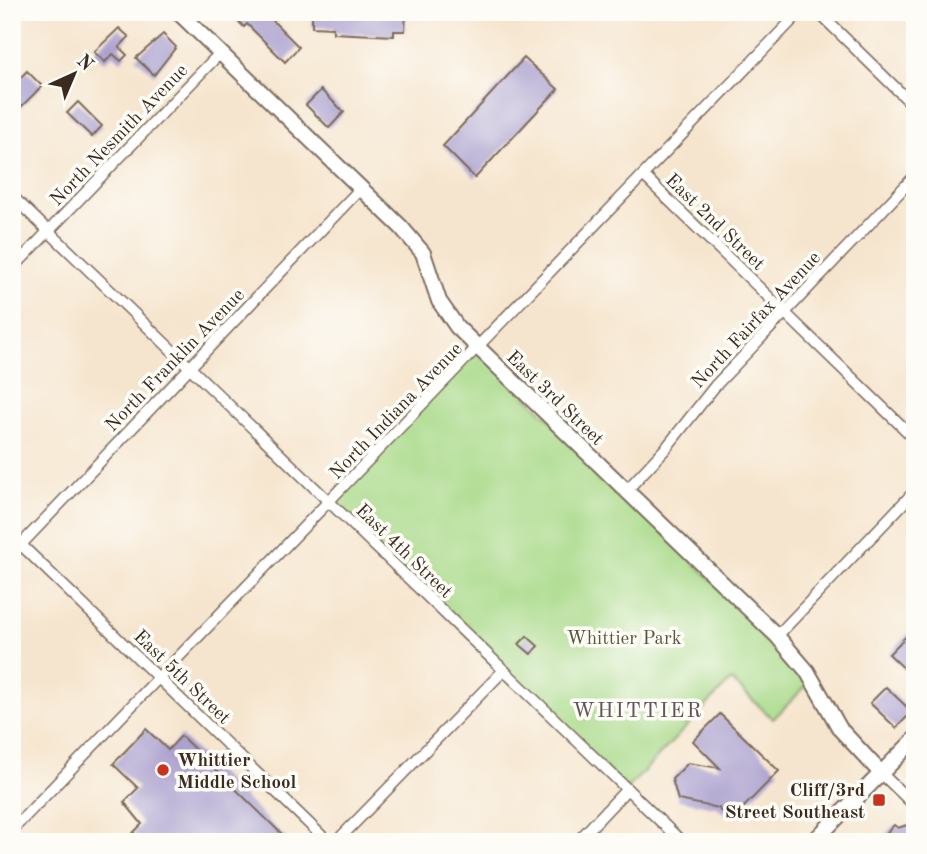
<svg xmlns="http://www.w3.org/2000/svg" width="927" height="854" viewBox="0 0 927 854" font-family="'Old Standard TT',serif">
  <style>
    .green { fill: #a7d987; stroke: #718252; stroke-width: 2 }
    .building { fill: #aca1cf }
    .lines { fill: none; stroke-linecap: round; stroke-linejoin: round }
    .street-casing { stroke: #7c6b5c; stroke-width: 13 }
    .secondary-casing { stroke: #7c6b5c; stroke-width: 18 }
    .street { stroke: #fff; stroke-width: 10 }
    .secondary { stroke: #fff; stroke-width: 14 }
    .poi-dot { fill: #c8321e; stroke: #fdfcf7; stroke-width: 2.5 }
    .labels { text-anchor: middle; stroke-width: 7; stroke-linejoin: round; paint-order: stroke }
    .street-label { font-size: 19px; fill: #3b2a1e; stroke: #fdfcf7 }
    .park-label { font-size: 19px; fill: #565638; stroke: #fdfcf7 }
    .poi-label { font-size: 19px; font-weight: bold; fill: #3b2a1e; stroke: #fdfcf7; text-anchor: start }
    .neighbourhood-label { font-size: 21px; letter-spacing: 2px; fill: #63545c; stroke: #fdfcf7 }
  </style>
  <rect width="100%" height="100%" fill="#fdfcf7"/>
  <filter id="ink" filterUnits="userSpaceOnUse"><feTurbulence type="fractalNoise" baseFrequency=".0143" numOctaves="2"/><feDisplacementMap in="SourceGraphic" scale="14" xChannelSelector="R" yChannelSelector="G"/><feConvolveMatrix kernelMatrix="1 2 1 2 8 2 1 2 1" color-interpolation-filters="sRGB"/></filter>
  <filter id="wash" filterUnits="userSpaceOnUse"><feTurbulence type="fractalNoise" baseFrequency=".00686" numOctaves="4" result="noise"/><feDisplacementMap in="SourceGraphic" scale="28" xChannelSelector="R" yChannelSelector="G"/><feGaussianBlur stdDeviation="1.57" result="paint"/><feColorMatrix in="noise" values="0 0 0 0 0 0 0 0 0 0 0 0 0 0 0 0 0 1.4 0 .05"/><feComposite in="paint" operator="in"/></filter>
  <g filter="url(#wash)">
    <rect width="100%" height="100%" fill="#f6e5ce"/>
    <path class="green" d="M 478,348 L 812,680 L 773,719 L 731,680 L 627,789 L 330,502 Z"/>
    <g id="blocks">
      <g class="building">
        <path d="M 229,12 L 282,12 L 273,21 L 299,47 L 285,62 L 247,24 L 244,27 Z"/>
        <path d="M 312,12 L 406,12 L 405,31 L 394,31 L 394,36 L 333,33 L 333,28 L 312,27 Z"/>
        <path d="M 119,28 L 129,37 L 119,47 L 127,55 L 121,61 L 113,54 L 105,62 L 94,52 Z"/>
        <path d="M 163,34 L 176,47 L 154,75 L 136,58 Z"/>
        <path d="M 524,58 L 558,89 L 475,178 L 443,146 Z"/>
        <path d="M 27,71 L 42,86 L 20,108 L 12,101 L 12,86 Z"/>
        <path d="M 321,90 L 344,112 L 329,128 L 306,105 Z"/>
        <path d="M 78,102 L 102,126 L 92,137 L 67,113 Z"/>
        <path d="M 915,627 L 915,679 L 889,654 Z"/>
        <path d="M 527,636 L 538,646 L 531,654 L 519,644 Z"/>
        <path d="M 886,687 L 912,712 L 896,728 L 870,703 Z"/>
        <path d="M 720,714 L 779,771 L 736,815 L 720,811 L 719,808 L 678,800 L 672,779 L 688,763 L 720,768 L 693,741 Z"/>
        <path d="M 146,729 L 168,750 L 181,736 L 290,842 L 143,842 L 133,833 L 142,824 L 124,802 L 138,788 L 113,764 Z"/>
        <path d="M 894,825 L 898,828 L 907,825 L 915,833 L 915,839 L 912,842 L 878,842 Z"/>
      </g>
    </g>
  </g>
  <g filter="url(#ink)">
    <use href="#blocks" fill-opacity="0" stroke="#7c6b5c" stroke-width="2"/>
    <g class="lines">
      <defs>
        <g id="street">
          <path d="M 818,12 L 915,107"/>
          <path d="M 644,176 L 915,439"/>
          <path d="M 12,196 L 682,842"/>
          <path d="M 12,269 L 220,53"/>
          <path d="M 626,491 L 666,448 L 715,386 L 915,176"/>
          <path d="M 12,536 L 328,842"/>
          <path d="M 12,554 L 361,188"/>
          <path d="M 777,636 L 915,491"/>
          <path d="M 881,773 L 915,806"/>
          <path d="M 12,830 L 800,12"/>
          <path d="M 336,842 L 504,670"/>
          <path d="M 577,842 L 627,789"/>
        </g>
        <g id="secondary">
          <path d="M 178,12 L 401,227 L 423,253 L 439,301 L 457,327 L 777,636 L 807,671 L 840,729 L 881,773"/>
          <path d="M 813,842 L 915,739"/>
        </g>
      </defs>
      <use href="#street" class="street-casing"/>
      <use href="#secondary" class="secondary-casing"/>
      <use href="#street" class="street"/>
      <use href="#secondary" class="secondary"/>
    </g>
  </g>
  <g class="poi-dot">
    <circle cx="163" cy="770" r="7"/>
    <rect x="872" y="793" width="14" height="14" rx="3.5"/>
  </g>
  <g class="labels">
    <g class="street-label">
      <text transform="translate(118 134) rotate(-46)" y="7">North Nesmith Avenue</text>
      <text transform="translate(716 221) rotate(44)" y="7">East 2nd Street</text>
      <text transform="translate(755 319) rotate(-47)" y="7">North Fairfax Avenue</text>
      <text transform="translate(174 359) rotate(-46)" y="7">North Franklin Avenue</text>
      <text transform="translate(556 397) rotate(44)" y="7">East 3rd Street</text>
      <text transform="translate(395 410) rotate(-46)" y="7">North Indiana Avenue</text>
      <text transform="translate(405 550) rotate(44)" y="7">East 4th Street</text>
      <text transform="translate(183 676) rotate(44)" y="7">East 5th Street</text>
    </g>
    <g class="park-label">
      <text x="624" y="644">Whittier Park</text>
    </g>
    <g class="poi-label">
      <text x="177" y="766">Whittier<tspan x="177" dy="22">Middle School</tspan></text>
      <text x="865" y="796" text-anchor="end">Cliff/3rd<tspan x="865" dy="22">Street Southeast</tspan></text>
    </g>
    <g class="neighbourhood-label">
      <text x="638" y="717">WHITTIER</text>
    </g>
  </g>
  <rect width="927" height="854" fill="none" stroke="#fdfcf7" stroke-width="42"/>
  <g transform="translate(74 74) rotate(44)" stroke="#fdfcf7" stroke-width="5" paint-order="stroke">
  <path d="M0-5L12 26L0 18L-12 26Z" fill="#3b2a1e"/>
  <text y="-10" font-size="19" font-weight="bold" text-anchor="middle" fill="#3b2a1e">N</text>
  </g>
</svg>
